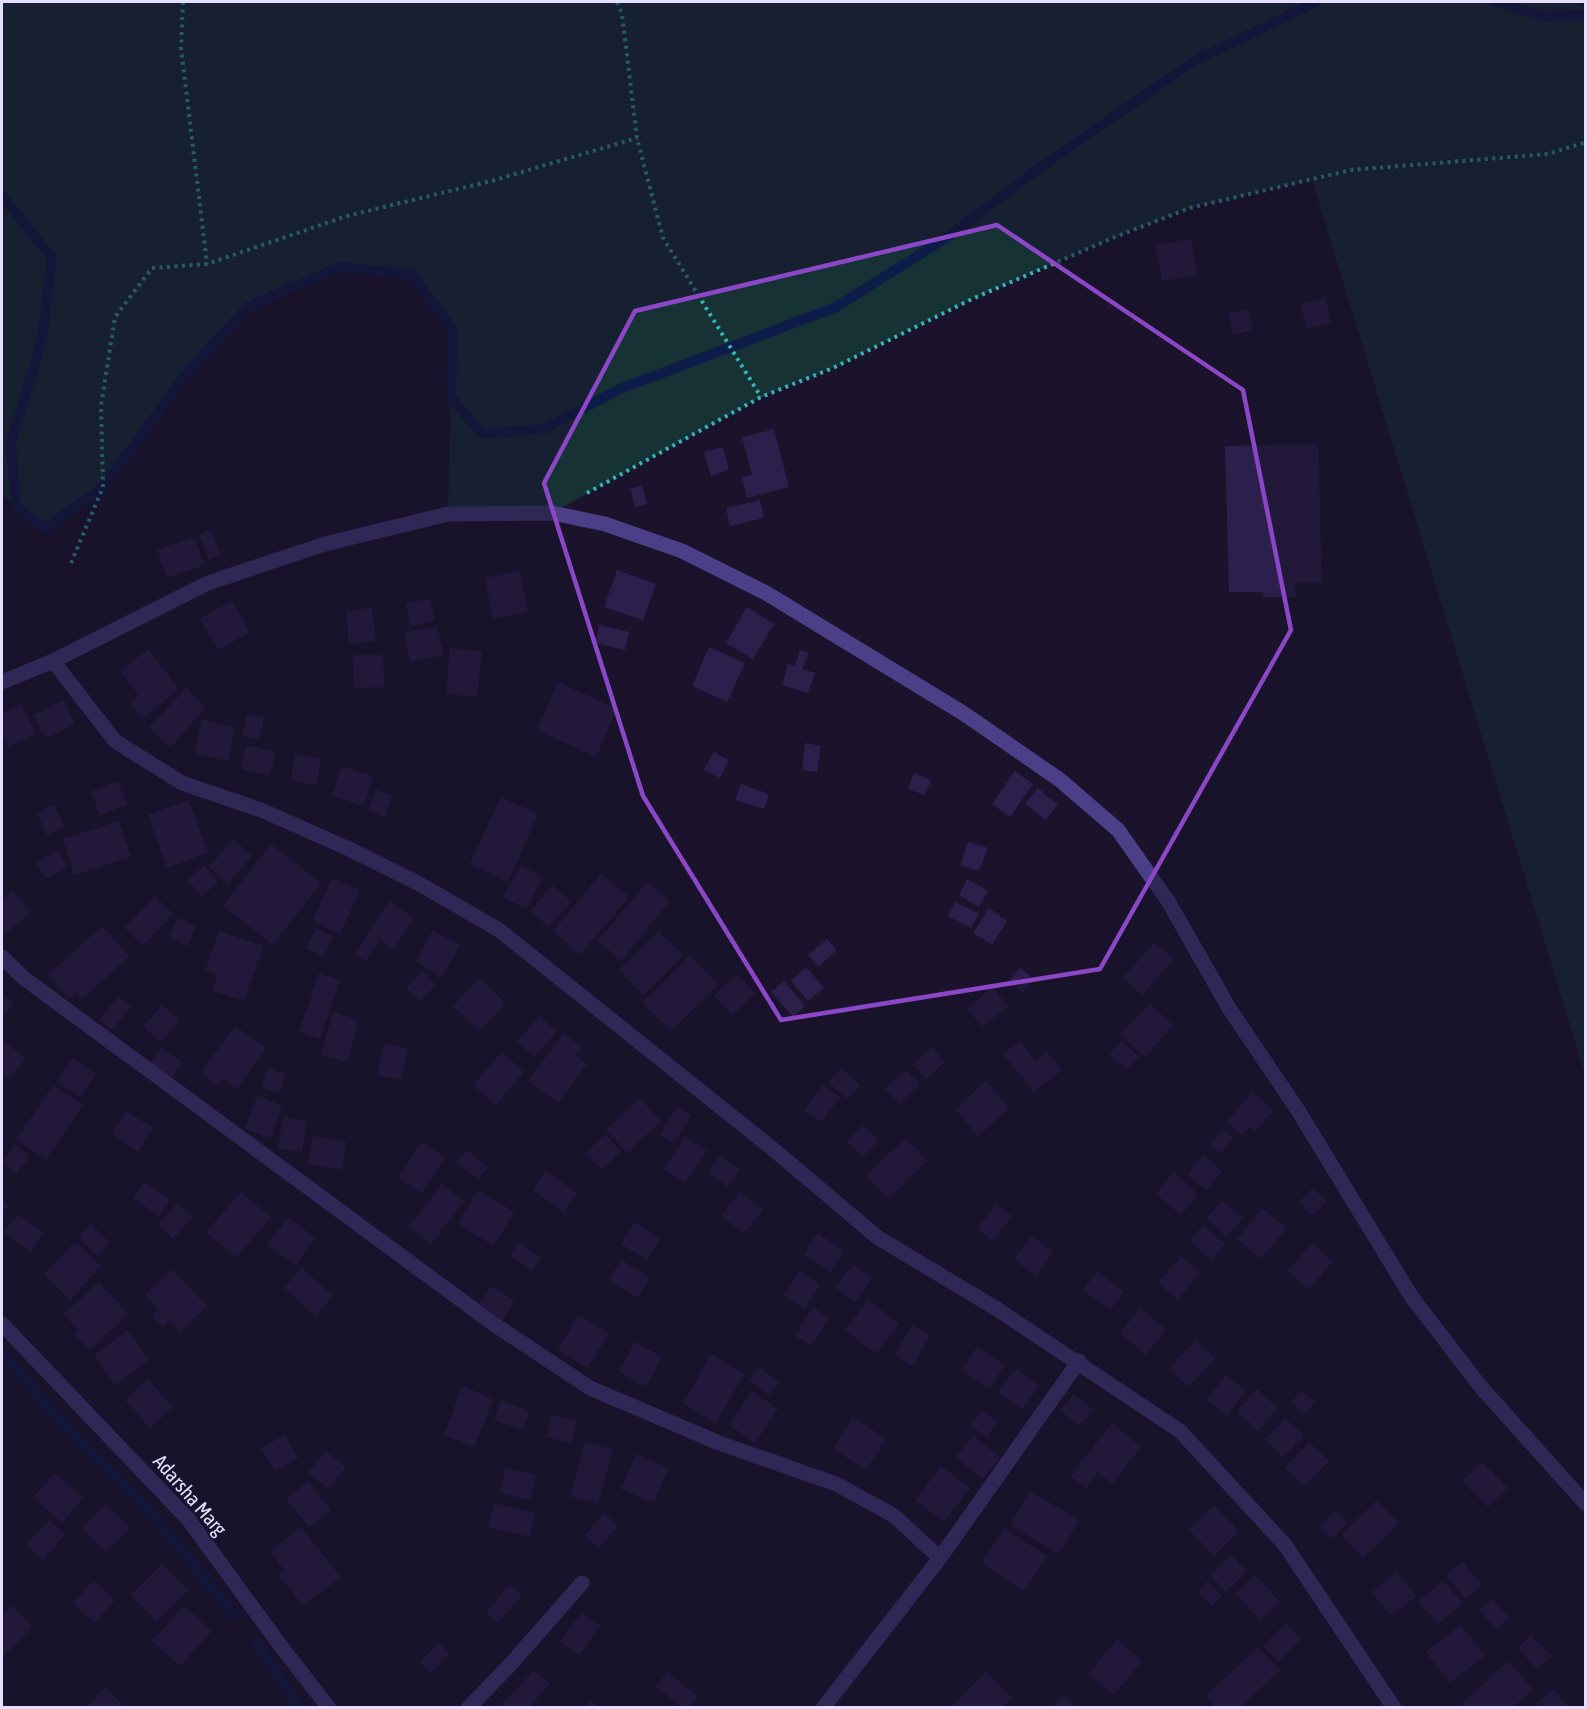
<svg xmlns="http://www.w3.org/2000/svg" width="1587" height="1709" font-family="'Asap Condensed',sans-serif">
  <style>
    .green { fill: #163235 }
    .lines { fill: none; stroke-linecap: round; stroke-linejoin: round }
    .stream { stroke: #0e1c49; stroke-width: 10 }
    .building { fill: #2d1f4b }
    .path { stroke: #36b2b9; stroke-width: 4; stroke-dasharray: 3 4.5; stroke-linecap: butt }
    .minor { stroke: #4b4088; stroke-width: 15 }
    .marked { fill: none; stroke: #8b47c8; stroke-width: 4.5; stroke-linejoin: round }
    .labels { text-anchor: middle; stroke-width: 4.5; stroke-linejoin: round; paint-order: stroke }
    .street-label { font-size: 20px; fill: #e5defe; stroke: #1a132b }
  </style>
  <rect width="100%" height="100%" fill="#1a132b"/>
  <!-- green -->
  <path class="green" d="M 2,2 L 1585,2 L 1585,1074 L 1312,180 L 1189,208 L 1115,237 L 972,299 L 833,368 L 761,397 L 552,513 L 448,514 L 453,329 L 411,274 L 339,267 L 249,306 L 190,369 L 103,487 L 46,528 L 2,495 Z"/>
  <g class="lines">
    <!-- stream -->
    <path class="stream" d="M 1496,2 L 1543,16 L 1586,15
      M 1585,2 L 1586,2
      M 2,196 L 52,258 L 42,340 L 11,442 L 16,507 L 46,528 L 103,487 L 190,369 L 249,306 L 339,267 L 411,274 L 453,329 L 451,397 L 482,434 L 544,429 L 620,389 L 836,307 L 949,236 L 1041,167 L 1194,61 L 1316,2
      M 2,1354 L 83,1445 L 141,1501 L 234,1614
      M 256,1642 L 299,1708"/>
  </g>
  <!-- building -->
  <path class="building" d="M 1191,239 L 1198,275 L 1162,281 L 1155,245 Z
    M 1326,298 L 1331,323 L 1307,329 L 1300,304 Z
    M 1248,309 L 1253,330 L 1233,335 L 1228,314 Z
    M 774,429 L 789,487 L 747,498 L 742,477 L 752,475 L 742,437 Z
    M 1318,444 L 1322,583 L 1295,583 L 1296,597 L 1263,597 L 1263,592 L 1229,592 L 1225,446 Z
    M 723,447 L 729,470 L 711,476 L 704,452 Z
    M 642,485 L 647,504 L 635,507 L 630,489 Z
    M 760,500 L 764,518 L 730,526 L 726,508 Z
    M 211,529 L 221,555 L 209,560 L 199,535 Z
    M 194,537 L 204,565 L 167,578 L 157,550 Z
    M 617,570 L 656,584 L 643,620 L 604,607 Z
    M 520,571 L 528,612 L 493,619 L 485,578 Z
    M 430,599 L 435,621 L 410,626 L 406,603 Z
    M 232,601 L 250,632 L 218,650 L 200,619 Z
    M 747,607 L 774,624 L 753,659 L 726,643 Z
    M 372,608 L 376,641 L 349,644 L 346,611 Z
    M 599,625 L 629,632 L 625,650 L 595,643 Z
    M 437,626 L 444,655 L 410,662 L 404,633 Z
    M 709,647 L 745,663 L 727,702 L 692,686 Z
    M 450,648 L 482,651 L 477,697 L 446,694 Z
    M 148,649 L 179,689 L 142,719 L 129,703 L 139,695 L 120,671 Z
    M 800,650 L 808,653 L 802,669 L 815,673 L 808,693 L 782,685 L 788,664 L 795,666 Z
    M 353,655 L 383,655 L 384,687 L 354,688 Z
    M 558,682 L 617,709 L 596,757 L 537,730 Z
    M 186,688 L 206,707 L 171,747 L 149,728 Z
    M 63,700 L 75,724 L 46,738 L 33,715 Z
    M 21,704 L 36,734 L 8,747 L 2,733 L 2,714 Z
    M 247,714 L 264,718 L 259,740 L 242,736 Z
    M 202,719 L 235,728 L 228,761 L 194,753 Z
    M 805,743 L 821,746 L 817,772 L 802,770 Z
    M 246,745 L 276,752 L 270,776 L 241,769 Z
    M 714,752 L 729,760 L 720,778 L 704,770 Z
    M 295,754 L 321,759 L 317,785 L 291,781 Z
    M 341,766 L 373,776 L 364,806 L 332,796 Z
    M 1015,771 L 1033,784 L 1010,817 L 992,804 Z
    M 914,773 L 931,780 L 925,795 L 908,789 Z
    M 118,781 L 127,805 L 100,815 L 91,792 Z
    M 741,784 L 769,794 L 764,809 L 735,800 Z
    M 1038,788 L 1058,805 L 1045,820 L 1025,803 Z
    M 376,790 L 393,795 L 385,817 L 368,811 Z
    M 501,797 L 538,814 L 508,882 L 470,864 Z
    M 189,800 L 208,853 L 167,868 L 148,815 Z
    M 54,804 L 64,827 L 47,835 L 37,813 Z
    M 119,821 L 131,857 L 74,875 L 63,839 Z
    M 233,839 L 252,856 L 228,884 L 209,867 Z
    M 968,842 L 988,848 L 979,871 L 960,865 Z
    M 271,844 L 321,883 L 273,945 L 223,906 Z
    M 58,850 L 67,867 L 46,879 L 36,862 Z
    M 204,865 L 218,882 L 202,896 L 187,880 Z
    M 521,865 L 543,877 L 526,909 L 503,897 Z
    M 601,874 L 629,897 L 580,955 L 553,931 Z
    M 332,878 L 360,890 L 340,934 L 313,921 Z
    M 967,879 L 988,891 L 979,907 L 959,895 Z
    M 647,882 L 670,901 L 621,961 L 598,941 Z
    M 552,885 L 571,901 L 549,927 L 530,911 Z
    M 13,891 L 31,912 L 2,937 L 2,900 Z
    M 155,896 L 173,914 L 143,946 L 125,928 Z
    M 389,901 L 414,918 L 393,950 L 380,940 L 366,961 L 355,954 Z
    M 955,902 L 979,914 L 971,928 L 948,916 Z
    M 989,908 L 1007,921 L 992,945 L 973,933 Z
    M 178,918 L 196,926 L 188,946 L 169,938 Z
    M 102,926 L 130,956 L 82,999 L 76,992 L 69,999 L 48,975 Z
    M 315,928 L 333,936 L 324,957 L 306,949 Z
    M 433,930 L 460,945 L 442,977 L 416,962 Z
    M 219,931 L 263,946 L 244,1001 L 212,991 L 218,975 L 205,970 Z
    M 659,931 L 683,956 L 643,995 L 619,970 Z
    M 827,939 L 837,950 L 818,967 L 808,955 Z
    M 1154,942 L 1174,959 L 1142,995 L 1123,978 Z
    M 690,955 L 719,984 L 671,1031 L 642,1003 Z
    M 806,967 L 824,988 L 808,1001 L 791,981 Z
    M 1020,968 L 1034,979 L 1023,993 L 1009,982 Z
    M 422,971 L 436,985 L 420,1001 L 406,988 Z
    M 319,973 L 340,980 L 320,1039 L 299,1032 Z
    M 737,975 L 755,994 L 732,1015 L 714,996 Z
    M 479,978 L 506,1003 L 479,1031 L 453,1006 Z
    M 784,981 L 805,1006 L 793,1017 L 771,992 Z
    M 992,987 L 1008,1006 L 983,1027 L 967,1009 Z
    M 2,993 L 13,1004 L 2,1016 Z
    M 118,996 L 131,1006 L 112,1030 L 99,1020 Z
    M 1149,1003 L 1173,1025 L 1145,1057 L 1120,1035 Z
    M 162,1005 L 180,1020 L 161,1042 L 143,1027 Z
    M 333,1012 L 359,1020 L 347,1062 L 321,1055 Z
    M 539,1016 L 557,1031 L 535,1057 L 517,1042 Z
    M 235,1026 L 266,1048 L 237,1089 L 223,1079 L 218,1086 L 201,1073 Z
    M 563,1033 L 582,1047 L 576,1056 L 587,1064 L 559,1103 L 528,1081 Z
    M 2,1039 L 25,1058 L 10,1079 L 2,1073 Z
    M 1020,1041 L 1035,1061 L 1047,1052 L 1062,1070 L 1034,1092 L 1003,1054 Z
    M 1122,1041 L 1139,1057 L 1127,1070 L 1109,1054 Z
    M 384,1043 L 408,1049 L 401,1080 L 377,1075 Z
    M 932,1047 L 945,1062 L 926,1079 L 913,1064 Z
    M 160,1048 L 183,1062 L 172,1078 L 150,1063 Z
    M 502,1052 L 524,1072 L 496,1105 L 473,1085 Z
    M 73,1058 L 96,1074 L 80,1097 L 57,1081 Z
    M 267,1068 L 286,1074 L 280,1093 L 262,1088 Z
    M 841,1068 L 860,1085 L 848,1099 L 828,1082 Z
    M 906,1070 L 920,1084 L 899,1104 L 885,1089 Z
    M 986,1081 L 1010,1108 L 978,1136 L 955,1109 Z
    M 53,1085 L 83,1105 L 46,1160 L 16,1140 Z
    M 823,1085 L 840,1097 L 821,1122 L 804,1110 Z
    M 1252,1092 L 1274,1110 L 1255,1132 L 1249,1127 L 1242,1135 L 1226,1123 Z
    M 257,1096 L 282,1105 L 271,1138 L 245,1129 Z
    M 640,1098 L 661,1121 L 627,1153 L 606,1130 Z
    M 677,1106 L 691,1115 L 674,1143 L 660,1135 Z
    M 126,1111 L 153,1128 L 138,1152 L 112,1134 Z
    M 283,1117 L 307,1121 L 302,1152 L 278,1149 Z
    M 863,1125 L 879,1140 L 863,1157 L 847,1141 Z
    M 1222,1129 L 1233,1138 L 1221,1153 L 1210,1145 Z
    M 605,1134 L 621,1151 L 602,1170 L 586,1153 Z
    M 313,1136 L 346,1142 L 342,1170 L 308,1164 Z
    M 685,1137 L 707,1151 L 685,1183 L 664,1169 Z
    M 906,1138 L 927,1161 L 888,1199 L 866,1175 Z
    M 421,1142 L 445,1157 L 422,1193 L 398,1178 Z
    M 15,1144 L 30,1156 L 16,1174 L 2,1163 Z
    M 467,1150 L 488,1167 L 478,1179 L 457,1163 Z
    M 720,1155 L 740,1170 L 728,1187 L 708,1172 Z
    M 1203,1155 L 1222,1171 L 1206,1190 L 1187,1174 Z
    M 546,1171 L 577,1193 L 564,1212 L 533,1190 Z
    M 1173,1172 L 1198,1194 L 1181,1215 L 1156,1194 Z
    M 144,1182 L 170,1199 L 159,1216 L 133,1198 Z
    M 442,1184 L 464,1201 L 431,1244 L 409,1227 Z
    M 1313,1188 L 1327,1201 L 1312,1216 L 1299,1202 Z
    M 478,1190 L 514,1212 L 494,1246 L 458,1224 Z
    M 241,1192 L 271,1217 L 236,1258 L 206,1232 Z
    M 740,1192 L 763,1210 L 744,1234 L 721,1216 Z
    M 2,1199 L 9,1205 L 2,1214 Z
    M 1222,1201 L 1243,1218 L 1227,1237 L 1206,1219 Z
    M 177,1203 L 193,1217 L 173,1239 L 158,1225 Z
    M 996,1204 L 1012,1216 L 993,1241 L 977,1229 Z
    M 1262,1208 L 1287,1228 L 1261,1259 L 1237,1239 Z
    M 18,1214 L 43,1233 L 30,1252 L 4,1232 Z
    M 288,1217 L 315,1238 L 296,1265 L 267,1245 Z
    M 635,1222 L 660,1239 L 647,1260 L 621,1244 Z
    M 91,1224 L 110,1243 L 97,1256 L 78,1237 Z
    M 1203,1225 L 1225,1244 L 1212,1260 L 1190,1241 Z
    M 818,1233 L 844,1251 L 831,1272 L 804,1254 Z
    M 1032,1236 L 1053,1252 L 1036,1276 L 1014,1259 Z
    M 75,1242 L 101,1266 L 70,1300 L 44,1275 Z
    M 519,1243 L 541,1258 L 532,1271 L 510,1256 Z
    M 1312,1243 L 1333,1261 L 1309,1290 L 1288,1271 Z
    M 1181,1256 L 1200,1272 L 1178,1300 L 1158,1283 Z
    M 621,1260 L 650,1277 L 638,1298 L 609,1280 Z
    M 853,1264 L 872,1278 L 855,1302 L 835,1287 Z
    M 301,1268 L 333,1295 L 316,1316 L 284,1288 Z
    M 171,1269 L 207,1306 L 180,1332 L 169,1320 L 163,1327 L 152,1315 L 158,1309 L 145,1295 Z
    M 799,1271 L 820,1284 L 805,1309 L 784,1296 Z
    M 1097,1271 L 1124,1292 L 1110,1310 L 1083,1290 Z
    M 99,1282 L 128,1314 L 90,1350 L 74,1334 L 78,1330 L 64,1314 Z
    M 491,1286 L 514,1300 L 502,1322 L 478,1308 Z
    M 868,1300 L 899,1324 L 876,1354 L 845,1330 Z
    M 813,1307 L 829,1318 L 812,1346 L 795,1336 Z
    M 1140,1308 L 1166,1329 L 1146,1355 L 1120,1333 Z
    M 578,1315 L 609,1333 L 588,1368 L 558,1350 Z
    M 912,1325 L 930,1335 L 913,1366 L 895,1355 Z
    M 128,1330 L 149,1360 L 115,1385 L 94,1355 Z
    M 1195,1340 L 1215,1358 L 1189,1387 L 1169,1369 Z
    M 635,1342 L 662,1357 L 646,1387 L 619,1372 Z
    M 977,1347 L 1005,1364 L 990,1389 L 961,1371 Z
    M 711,1354 L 744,1374 L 716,1423 L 683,1404 Z
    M 759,1367 L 779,1382 L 769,1395 L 749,1380 Z
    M 1016,1368 L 1039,1386 L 1022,1409 L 998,1392 Z
    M 1226,1375 L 1246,1391 L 1227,1415 L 1207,1400 Z
    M 148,1379 L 173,1407 L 150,1428 L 125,1400 Z
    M 462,1386 L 494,1399 L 474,1447 L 444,1435 Z
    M 1257,1389 L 1278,1408 L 1258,1431 L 1237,1411 Z
    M 1301,1390 L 1315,1402 L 1304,1415 L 1291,1403 Z
    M 752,1391 L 778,1409 L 755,1443 L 729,1425 Z
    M 1074,1394 L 1093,1410 L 1079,1426 L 1060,1410 Z
    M 501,1400 L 529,1411 L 523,1430 L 494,1420 Z
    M 981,1410 L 998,1421 L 987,1437 L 970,1426 Z
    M 551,1415 L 577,1421 L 572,1443 L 546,1437 Z
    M 853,1417 L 886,1439 L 866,1470 L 833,1449 Z
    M 1285,1418 L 1304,1436 L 1283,1457 L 1265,1440 Z
    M 1112,1423 L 1141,1447 L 1112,1484 L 1098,1472 L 1086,1488 L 1070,1476 Z
    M 285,1435 L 298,1458 L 275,1471 L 261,1448 Z
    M 973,1436 L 1000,1457 L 983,1479 L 956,1457 Z
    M 585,1442 L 613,1450 L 598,1504 L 570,1496 Z
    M 1309,1442 L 1329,1461 L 1305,1486 L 1285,1468 Z
    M 325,1451 L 346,1467 L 329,1489 L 308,1473 Z
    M 636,1454 L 668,1468 L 654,1503 L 621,1489 Z
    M 1482,1462 L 1508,1488 L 1488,1507 L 1462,1481 Z
    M 941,1466 L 970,1488 L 944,1522 L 915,1500 Z
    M 506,1468 L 536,1475 L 530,1500 L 500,1493 Z
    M 55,1473 L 83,1498 L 62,1523 L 33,1497 Z
    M 308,1481 L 331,1510 L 309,1527 L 286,1499 Z
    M 1030,1491 L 1079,1520 L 1059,1554 L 1010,1525 Z
    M 1377,1500 L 1399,1523 L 1363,1558 L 1341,1535 Z
    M 494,1503 L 535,1513 L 530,1537 L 488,1527 Z
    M 105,1504 L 130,1527 L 106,1552 L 82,1529 Z
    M 1214,1505 L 1239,1531 L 1214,1556 L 1189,1530 Z
    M 1335,1511 L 1347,1522 L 1333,1539 L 1320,1528 Z
    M 604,1513 L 618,1525 L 599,1548 L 585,1536 Z
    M 49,1520 L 65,1534 L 43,1560 L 26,1545 Z
    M 301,1527 L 341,1577 L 303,1606 L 279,1575 L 284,1570 L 270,1552 Z
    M 1004,1528 L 1047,1556 L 1024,1591 L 982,1563 Z
    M 1231,1555 L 1247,1571 L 1226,1592 L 1210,1575 Z
    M 1463,1562 L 1482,1586 L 1465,1599 L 1446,1575 Z
    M 162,1564 L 188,1590 L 156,1621 L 131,1595 Z
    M 1397,1572 L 1416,1596 L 1391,1616 L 1372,1592 Z
    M 1255,1575 L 1280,1602 L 1260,1620 L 1235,1593 Z
    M 93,1581 L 115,1600 L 95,1623 L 73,1603 Z
    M 1208,1581 L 1222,1596 L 1212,1606 L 1198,1591 Z
    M 1443,1581 L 1463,1603 L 1438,1624 L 1418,1602 Z
    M 509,1585 L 522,1595 L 498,1623 L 486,1612 Z
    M 1492,1599 L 1509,1618 L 1497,1630 L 1479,1610 Z
    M 11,1605 L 32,1627 L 2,1658 L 2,1614 Z
    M 184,1606 L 212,1631 L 180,1666 L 152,1641 Z
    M 581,1613 L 600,1625 L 580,1655 L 560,1642 Z
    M 1286,1623 L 1301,1640 L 1278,1662 L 1263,1646 Z
    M 1461,1625 L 1485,1656 L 1450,1683 L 1426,1652 Z
    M 1531,1635 L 1551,1656 L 1537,1669 L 1518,1648 Z
    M 1117,1639 L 1142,1661 L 1114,1695 L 1088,1674 Z
    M 440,1643 L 450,1654 L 430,1673 L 420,1661 Z
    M 1258,1647 L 1280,1670 L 1240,1708 L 1216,1708 L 1206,1696 Z
    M 1508,1661 L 1533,1689 L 1513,1708 L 1464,1708 L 1461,1705 Z
    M 534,1670 L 550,1684 L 528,1708 L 499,1708 Z
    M 986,1671 L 1012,1698 L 1003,1708 L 951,1708 Z
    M 667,1672 L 698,1696 L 689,1708 L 684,1708 L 656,1687 Z
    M 105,1687 L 126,1708 L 86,1708 Z
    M 1553,1689 L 1569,1708 L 1541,1708 L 1537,1703 Z
    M 1063,1695 L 1077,1708 L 1053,1708 Z
    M 590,1701 L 601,1708 L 586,1708 Z"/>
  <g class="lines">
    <!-- path -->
    <path class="path" d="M 183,2 L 181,48 L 207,264
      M 617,2 L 622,14 L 637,138 L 663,238 L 761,397
      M 587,493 L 761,397 L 833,368 L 972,299 L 1115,237 L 1190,208 L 1351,170 L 1548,154 L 1586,142
      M 71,563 L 103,487 L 101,406 L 115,317 L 152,268 L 207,264 L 347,216 L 495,180 L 637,138"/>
    <!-- minor -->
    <path class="minor" d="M 53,661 L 208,583 L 325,544 L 448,514 L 552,513 L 605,524 L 682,551 L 766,593 L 963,713 L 1060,780 L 1118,830 L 1168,901 L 1229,1008 L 1299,1112 L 1411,1296 L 1480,1386 L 1586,1504
      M 2,682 L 53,661 L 115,741 L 182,783 L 261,810 L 347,848 L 418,883 L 499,930 L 773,1149 L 877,1237 L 997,1309 L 1180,1431 L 1285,1545 L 1394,1708
      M 2,957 L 25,979 L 495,1325 L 590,1388 L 719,1443 L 836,1484 L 893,1515 L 940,1558
      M 2,1324 L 188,1519 L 280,1645 L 329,1708
      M 468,1708 L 509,1666 L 582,1583
      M 823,1708 L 940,1558 L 1079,1361"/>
  </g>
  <!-- marked area -->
  <path d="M0 0H1587V1709H0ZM 997,225 L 1243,390 L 1291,630 L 1100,969 L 781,1020 L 643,796 L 544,483 L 635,311 Z" fill="#1a132b" fill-opacity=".55" fill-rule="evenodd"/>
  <path class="marked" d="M 997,225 L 1243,390 L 1291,630 L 1100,969 L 781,1020 L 643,796 L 544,483 L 635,311 Z"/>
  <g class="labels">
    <!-- street labels -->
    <g class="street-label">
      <text transform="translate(190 1495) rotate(49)" y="7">Adarsha Marg</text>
    </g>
  </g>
  <!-- border -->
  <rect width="1587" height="1709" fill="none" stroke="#e5defe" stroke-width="6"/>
</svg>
